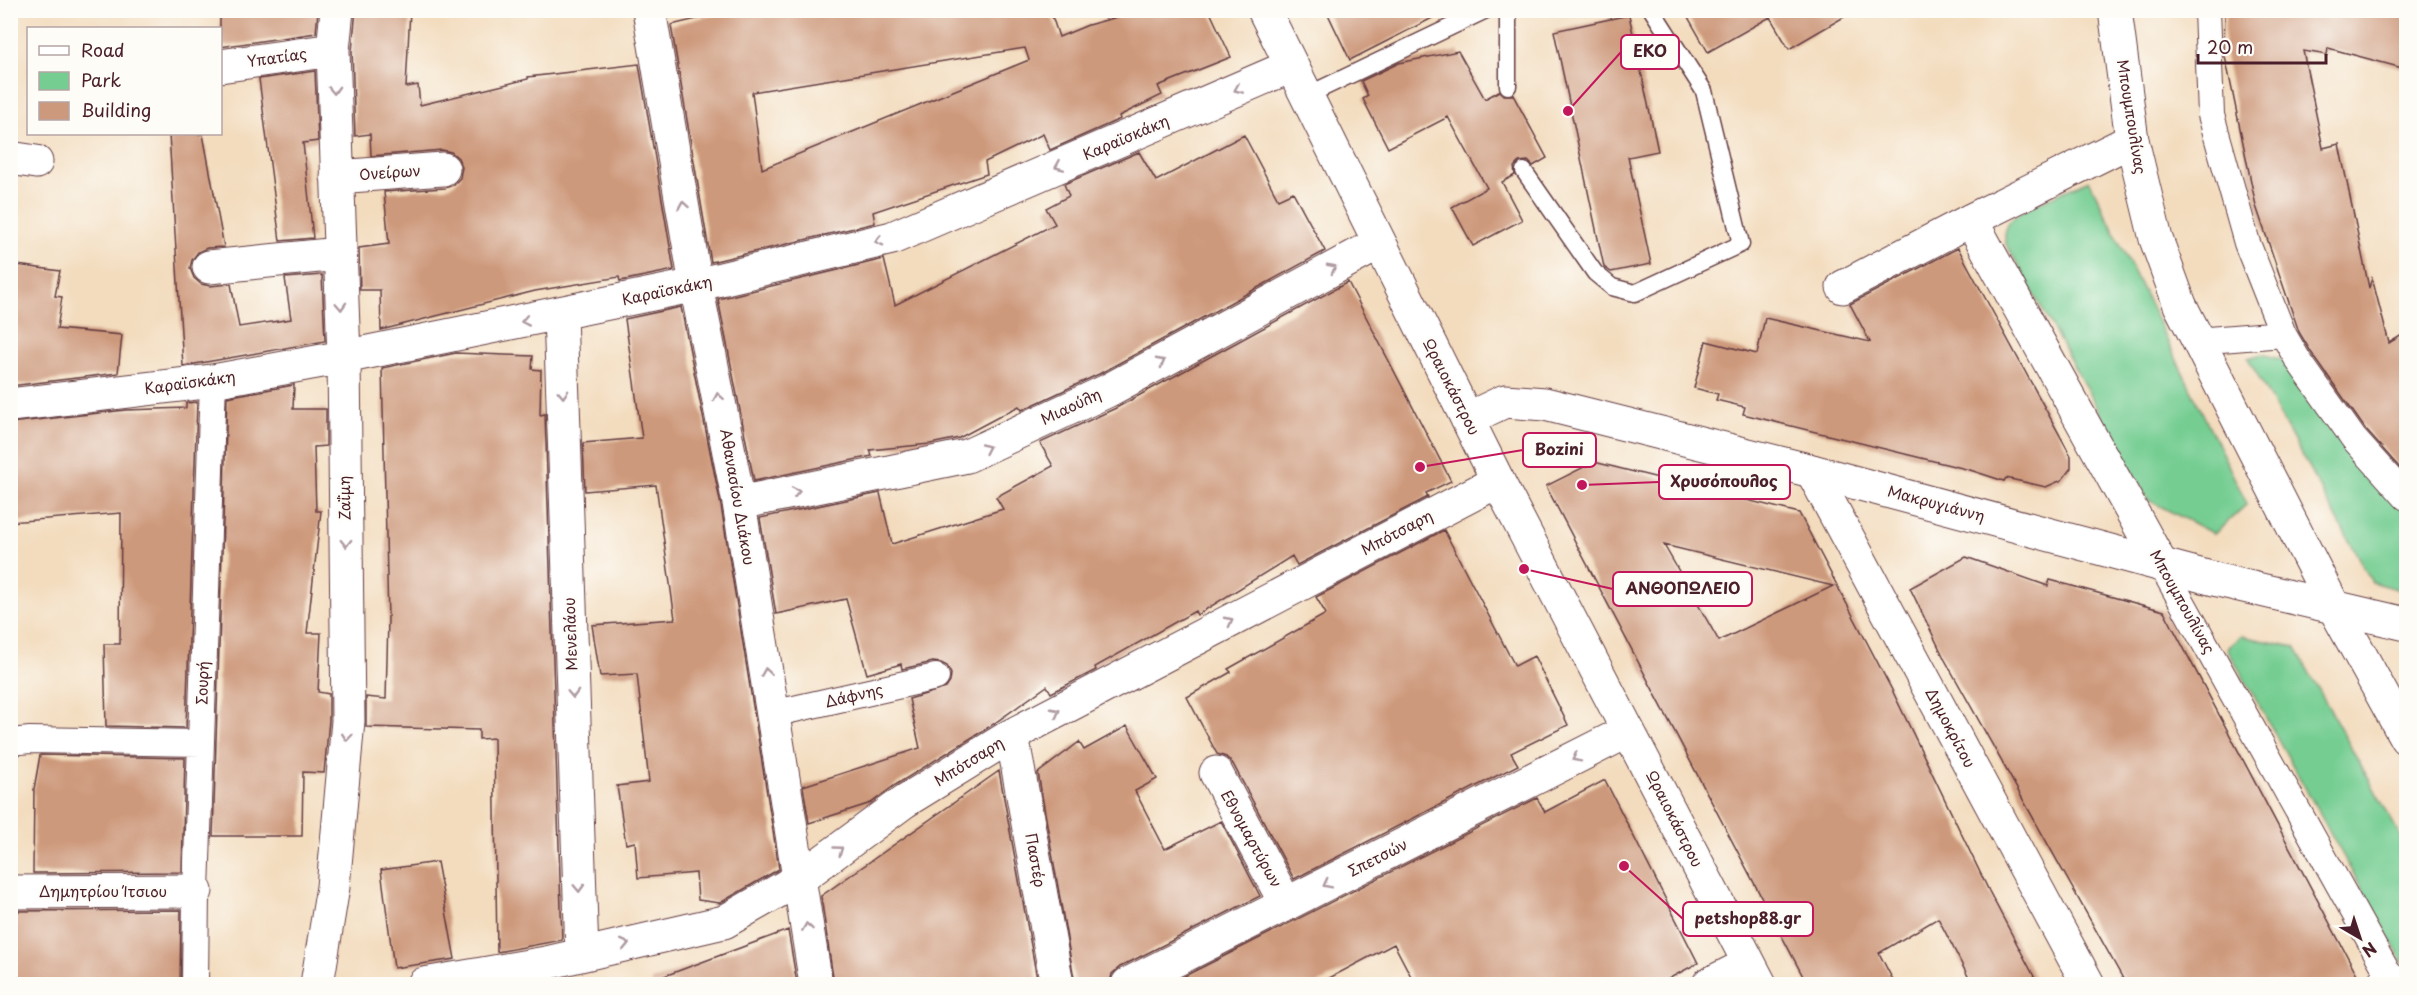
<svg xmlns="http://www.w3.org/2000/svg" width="2417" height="995" font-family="'Playpen Sans',sans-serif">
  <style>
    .green { fill: #75cd92; stroke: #60765e; stroke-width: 1.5 }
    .building { fill: #cd997c; fill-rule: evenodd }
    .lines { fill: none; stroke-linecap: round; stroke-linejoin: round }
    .service-casing { stroke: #633b41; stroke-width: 19 }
    .pedestrian-casing { stroke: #633b41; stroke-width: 28 }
    .minor-casing { stroke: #633b41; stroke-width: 35 }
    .tertiary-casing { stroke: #633b41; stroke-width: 35 }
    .secondary-casing { stroke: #633b41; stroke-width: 35 }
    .service { stroke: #fff; stroke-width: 16 }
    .pedestrian { stroke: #fff; stroke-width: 26 }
    .minor { stroke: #fff; stroke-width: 33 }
    .tertiary { stroke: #fff; stroke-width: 33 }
    .secondary { stroke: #fff; stroke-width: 33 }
    .oneway { stroke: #ae9aa0 }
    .labels { text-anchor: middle; stroke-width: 4.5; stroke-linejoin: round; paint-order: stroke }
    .street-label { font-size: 15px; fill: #4a1f2b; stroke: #fdfcf7 }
    .leader { fill: none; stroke: #c2185b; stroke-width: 2 }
    .callout-dot { fill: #c2185b; stroke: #fdfcf7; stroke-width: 2 }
    .callout { fill: #fdfcf7; stroke: #c2185b; stroke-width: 2 }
    .callout-label { font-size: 16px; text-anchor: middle; font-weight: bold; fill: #4a1f2b }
  </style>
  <rect width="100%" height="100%" fill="#fdfcf7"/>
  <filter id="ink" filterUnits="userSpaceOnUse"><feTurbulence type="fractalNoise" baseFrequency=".0167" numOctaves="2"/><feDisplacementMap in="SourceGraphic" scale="12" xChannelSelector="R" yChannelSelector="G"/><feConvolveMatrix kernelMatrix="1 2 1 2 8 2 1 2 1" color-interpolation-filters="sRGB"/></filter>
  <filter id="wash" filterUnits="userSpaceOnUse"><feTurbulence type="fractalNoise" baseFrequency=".008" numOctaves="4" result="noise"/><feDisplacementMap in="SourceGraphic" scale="24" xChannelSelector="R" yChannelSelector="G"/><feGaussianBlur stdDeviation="1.35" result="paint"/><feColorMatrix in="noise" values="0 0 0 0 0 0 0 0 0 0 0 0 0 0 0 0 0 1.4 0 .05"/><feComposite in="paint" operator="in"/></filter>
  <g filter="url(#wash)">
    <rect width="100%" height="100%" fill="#f3dcbe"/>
    <!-- green -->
    <path class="green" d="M 2089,180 L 2247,504 L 2214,534 L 2148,500 L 2006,244 C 2003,232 2007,222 2017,215 C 2034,203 2069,190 2089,180 Z
      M 2262,354 L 2289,362 L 2406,510 L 2406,592 L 2372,582 L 2248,358 Z
      M 2241,636 L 2295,647 L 2406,846 L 2406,968 L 2227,648 Z"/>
    <g id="blocks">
      <!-- building -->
      <path class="building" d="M 220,10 L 318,10 L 316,33 L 220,47 Z
        M 356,10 L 410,10 L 406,87 L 418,85 L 420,105 L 528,79 L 528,77 L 639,64 L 674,270 L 620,281 L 619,277 L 535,291 L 381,330 L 380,290 L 360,290 L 359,248 L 389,244 L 384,192 L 445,188 L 453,185 L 460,178 L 462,167 L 458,158 L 451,152 L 442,150 L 371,156 L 370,134 L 355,136 L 352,51 Z
        M 735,10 L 1050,10 L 1059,37 L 1088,25 L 1143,10 L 1209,10 L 1231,57 L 1158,86 L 1162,95 L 1119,116 L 1120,119 L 1050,150 L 1043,134 L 985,162 L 987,174 L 873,212 L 875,223 L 711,262 L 671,25 ZM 1025,48 L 1029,60 L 762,169 L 752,92 Z
        M 1326,10 L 1448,10 L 1350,60 Z
        M 1684,10 L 1856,10 L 1789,49 L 1770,17 L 1708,52 Z
        M 2225,10 L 2406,10 L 2406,69 L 2328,48 L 2327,55 L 2303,51 L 2323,148 L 2339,144 L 2369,288 L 2372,278 L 2389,343 L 2402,335 L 2406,375 L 2406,475 L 2366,430 L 2311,352 L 2299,332 L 2256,206 L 2224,51 Z
        M 1629,15 L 1658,151 L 1628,157 L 1651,264 L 1611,272 L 1604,267 L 1554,31 Z
        M 1458,51 L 1485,99 L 1499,91 L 1503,95 L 1513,95 L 1547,158 L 1533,166 L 1528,161 L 1519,162 L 1514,167 L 1515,175 L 1502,182 L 1522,220 L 1473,246 L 1452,207 L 1487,188 L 1448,117 L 1388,148 L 1363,99 L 1368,96 L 1361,81 L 1399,63 Z
        M 315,71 L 318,141 L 303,143 L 313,238 L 280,241 L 259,79 Z
        M 169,134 L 203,134 L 224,247 L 207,248 L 198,252 L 192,260 L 190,268 L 194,278 L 201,284 L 210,286 L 231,284 L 239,327 L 291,319 L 285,278 L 322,275 L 325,341 L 183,366 Z
        M 1244,135 L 1278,199 L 1293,192 L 1325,251 L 1099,374 L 1022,410 L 1019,406 L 959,438 L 930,444 L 870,450 L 872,456 L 754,481 L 718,299 L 884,259 L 895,305 L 1055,224 L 1046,208 L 1069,196 L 1064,184 L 1139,152 L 1156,181 Z
        M 1958,248 L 2071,456 L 2071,468 L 2062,480 L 2046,487 L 2006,478 L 2004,481 L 1970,470 L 1743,414 L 1745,407 L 1716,400 L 1718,394 L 1694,388 L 1706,341 L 1757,354 L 1765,318 L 1870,342 L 1850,304 Z
        M 10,264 L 60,271 L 55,296 L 62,297 L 57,329 L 122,335 L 118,373 L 10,386 Z
        M 1348,282 L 1451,481 L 1426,493 L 1428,497 L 1297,565 L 1292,556 L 1197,615 L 1195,611 L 1095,667 L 1096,670 L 1051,693 L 1047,686 L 989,727 L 895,785 L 871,803 L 809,823 L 803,786 L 920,748 L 909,699 L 946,688 L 950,682 L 951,674 L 947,666 L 941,663 L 933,662 L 902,669 L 901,664 L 867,674 L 846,599 L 776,614 L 760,518 L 880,493 L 892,544 L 1003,509 L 996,497 L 1053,466 L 1040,443 L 1116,408 Z
        M 681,307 L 721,506 L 779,869 L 720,903 L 698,900 L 696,873 L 638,878 L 635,842 L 626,844 L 617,786 L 649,782 L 637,674 L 600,676 L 592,625 L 675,619 L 656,485 L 585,491 L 583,443 L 642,438 L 625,319 Z
        M 456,353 L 533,356 L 532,369 L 541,370 L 540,415 L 545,414 L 562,940 L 497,952 L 494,738 L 479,739 L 479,730 L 366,727 L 366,697 L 386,699 L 388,619 L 382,368 Z
        M 294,385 L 293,409 L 326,409 L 326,446 L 314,447 L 316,511 L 321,511 L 307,633 L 321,633 L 318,692 L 329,694 L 329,720 L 324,773 L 303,772 L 302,836 L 213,836 L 227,397 Z
        M 197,402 L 186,728 L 106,726 L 104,644 L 120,644 L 121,513 L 10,522 L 10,423 L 126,410 L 186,408 L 186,403 Z
        M 1594,462 L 1799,513 L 1892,690 L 1989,891 L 2038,984 L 1972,984 L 1938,918 L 1879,953 L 1895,984 L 1807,984 L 1546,486 ZM 1664,545 L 1833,586 L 1719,641 Z
        M 1444,530 L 1515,666 L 1534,656 L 1568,725 L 1511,753 L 1518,765 L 1294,879 L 1233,764 L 1226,757 L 1217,754 L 1187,697 L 1231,672 L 1228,669 L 1326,614 L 1316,597 Z
        M 1966,557 L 2048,586 L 2050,580 L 2164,611 L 2362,984 L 2126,984 L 1945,660 L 1910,588 Z
        M 1127,726 L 1157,779 L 1135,791 L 1165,849 L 1221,821 L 1260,896 L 1120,967 L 1112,974 L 1110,984 L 1075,984 L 1038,773 L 1079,742 L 1084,750 Z
        M 40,755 L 185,758 L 182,872 L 33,873 L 34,789 Z
        M 999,771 L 1038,984 L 834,984 L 821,896 Z
        M 1605,780 L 1698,963 L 1659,984 L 1415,984 L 1394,944 L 1318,984 L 1169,984 L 1537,798 L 1545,812 Z
        M 437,862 L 455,959 L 394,968 L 381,870 Z
        M 181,910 L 180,984 L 10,984 L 10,911 Z
        M 788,930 L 797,984 L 652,984 L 651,981 Z"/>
    </g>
  </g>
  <g filter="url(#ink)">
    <use href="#blocks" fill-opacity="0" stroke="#633b41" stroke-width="1.5"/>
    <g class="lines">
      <!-- service casing -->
      <g class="service-casing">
        <path id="service" d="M 1508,86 L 1508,10
          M 1306,96 L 1486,10
          M 1524,171 L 1595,273 L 1612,287 L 1635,293 L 1741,244 L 1704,91 L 1652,10"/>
      </g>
      <!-- pedestrian casing -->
      <g class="pedestrian-casing">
        <path id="pedestrian" d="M 2207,10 L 2211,115 L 2247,243 L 2283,334 L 2298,360 L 2354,439 L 2406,497
          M 2196,341 L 2283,334
          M 2162,566 L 2394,984
          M 772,714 L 936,677
          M 10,742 L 30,740 L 201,743
          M 195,984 L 196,891 L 213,381"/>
      </g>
      <!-- minor casing -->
      <g class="minor-casing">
        <path id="minor" d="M 649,10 L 696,285 L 739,503 L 816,984
          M 220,66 L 333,50
          M 10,158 L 36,162
          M 337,177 L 443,169
          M 1971,220 L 2162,566
          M 209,267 L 339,254
          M 1843,287 L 1971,220 L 2132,140
          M 560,314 L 582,954
          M 10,405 L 213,381 L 344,357 L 696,285 L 892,238 L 1291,66
          M 1812,471 L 2088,984
          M 739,503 L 967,456 L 1107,391 L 1378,244
          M 1012,735 L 1057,984
          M 1216,773 L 1286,904
          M 10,892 L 196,891
          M 317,984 L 333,887 L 348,721 L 344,357 L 333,50 L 337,10
          M 424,984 L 546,963 L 724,922 L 799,879 L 905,801 L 1012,735 L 1498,481
          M 1709,984 L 1749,964
          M 2383,984 L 2391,980"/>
      </g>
      <!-- tertiary casing -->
      <g class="tertiary-casing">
        <path id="tertiary" d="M 2115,10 L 2132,140 L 2156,239 L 2180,305 L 2334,607 L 2406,738
          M 1128,984 L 1628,731"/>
      </g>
      <!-- secondary casing -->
      <g class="secondary-casing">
        <path id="secondary" d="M 1264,10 L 1498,481 L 1760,984
          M 1467,419 L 1505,401 L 1545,404 L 1812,471 L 2218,580 L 2406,624"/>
      </g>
      <!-- service -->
      <use href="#service" class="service"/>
      <!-- pedestrian -->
      <use href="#pedestrian" class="pedestrian"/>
      <!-- minor -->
      <use href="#minor" class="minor"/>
      <!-- tertiary -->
      <use href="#tertiary" class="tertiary"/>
      <!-- secondary -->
      <use href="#secondary" class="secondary"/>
    </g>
    <!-- one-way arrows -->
    <defs><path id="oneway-chevron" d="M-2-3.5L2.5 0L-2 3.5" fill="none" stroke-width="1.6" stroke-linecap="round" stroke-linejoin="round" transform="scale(1.5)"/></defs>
    <g class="oneway">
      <use href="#oneway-chevron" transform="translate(1238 89) rotate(157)"/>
      <use href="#oneway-chevron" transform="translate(334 90) rotate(88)"/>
      <use href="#oneway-chevron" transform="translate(1059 166) rotate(157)"/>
      <use href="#oneway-chevron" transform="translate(683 205) rotate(-100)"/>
      <use href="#oneway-chevron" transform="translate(879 241) rotate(166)"/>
      <use href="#oneway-chevron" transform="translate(1332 268) rotate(-28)"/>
      <use href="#oneway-chevron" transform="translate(341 306) rotate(87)"/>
      <use href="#oneway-chevron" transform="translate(525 321) rotate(169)"/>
      <use href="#oneway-chevron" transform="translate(1161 362) rotate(-28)"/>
      <use href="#oneway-chevron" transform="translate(563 394) rotate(88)"/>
      <use href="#oneway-chevron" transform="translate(718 397) rotate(-101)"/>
      <use href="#oneway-chevron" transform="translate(986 448) rotate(-25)"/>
      <use href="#oneway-chevron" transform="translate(796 492) rotate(-12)"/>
      <use href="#oneway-chevron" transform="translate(346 543) rotate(89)"/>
      <use href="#oneway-chevron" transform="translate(1229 621) rotate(-28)"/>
      <use href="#oneway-chevron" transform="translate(766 672) rotate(-99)"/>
      <use href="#oneway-chevron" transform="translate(573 694) rotate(88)"/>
      <use href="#oneway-chevron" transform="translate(1056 712) rotate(-28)"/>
      <use href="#oneway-chevron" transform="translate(347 737) rotate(95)"/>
      <use href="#oneway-chevron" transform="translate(1576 758) rotate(153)"/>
      <use href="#oneway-chevron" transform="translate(839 850) rotate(-36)"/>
      <use href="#oneway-chevron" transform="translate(1327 884) rotate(153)"/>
      <use href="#oneway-chevron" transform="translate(579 888) rotate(88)"/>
      <use href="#oneway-chevron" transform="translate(807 927) rotate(-99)"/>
      <use href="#oneway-chevron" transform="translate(625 944) rotate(-13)"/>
    </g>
  </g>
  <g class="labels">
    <!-- street labels -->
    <g class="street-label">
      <text transform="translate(277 58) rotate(-8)" y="5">Υπατίας</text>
      <text transform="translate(2131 117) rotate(81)" y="5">Μπουμπουλίνας</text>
      <text transform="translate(1126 138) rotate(-23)" y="5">Καραϊσκάκη</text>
      <text transform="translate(390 173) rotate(-4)" y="5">Ονείρων</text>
      <text transform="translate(667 291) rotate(-12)" y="5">Καραϊσκάκη</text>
      <text transform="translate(190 383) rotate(-8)" y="5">Καραϊσκάκη</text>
      <text transform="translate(1451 387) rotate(63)" y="5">Ωραιοκάστρου</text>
      <text transform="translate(1071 407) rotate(-25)" y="5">Μιαούλη</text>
      <text transform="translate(737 497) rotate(80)" y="5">Αθανασίου Διάκου</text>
      <text transform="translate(345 498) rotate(-91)" y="5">Ζαΐμη</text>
      <text transform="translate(1936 504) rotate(15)" y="5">Μακρυγιάννη</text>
      <text transform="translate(1397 533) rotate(-28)" y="5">Μπότσαρη</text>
      <text transform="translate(2182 602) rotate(61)" y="5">Μπουμπουλίνας</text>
      <text transform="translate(571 634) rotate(-92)" y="5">Μενελάου</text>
      <text transform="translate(203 683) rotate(-88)" y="5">Σουρή</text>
      <text transform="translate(854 696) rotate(-13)" y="5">Δάφνης</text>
      <text transform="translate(1950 728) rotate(62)" y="5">Δημοκρίτου</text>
      <text transform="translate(969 762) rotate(-32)" y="5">Μπότσαρη</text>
      <text transform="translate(1674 819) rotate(63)" y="5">Ωραιοκάστρου</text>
      <text transform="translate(1251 839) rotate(61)" y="5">Εθνομαρτύρων</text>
      <text transform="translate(1378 858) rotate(-27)" y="5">Σπετσών</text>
      <text transform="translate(1035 860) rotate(80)" y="5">Παστέρ</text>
      <text x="103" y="897">Δημητρίου Ίτσιου</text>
    </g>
  </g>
  <!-- callouts -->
  <path class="leader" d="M1568 111L1621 52M1420 467L1523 450M1582 485L1659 482M1524 569L1613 589M1624 866L1683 919"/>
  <g class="callout-dot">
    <circle cx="1568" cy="111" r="6"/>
    <circle cx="1420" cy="467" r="6"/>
    <circle cx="1582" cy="485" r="6"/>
    <circle cx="1524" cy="569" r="6"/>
    <circle cx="1624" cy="866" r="6"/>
  </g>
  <g class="callout">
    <rect x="1621" y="35" width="58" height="34" rx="6"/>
    <rect x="1523" y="433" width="73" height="34" rx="6"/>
    <rect x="1659" y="465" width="131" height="34" rx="6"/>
    <rect x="1613" y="572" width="139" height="34" rx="6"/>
    <rect x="1683" y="902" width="130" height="34" rx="6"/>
  </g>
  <g class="callout-label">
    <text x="1650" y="57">EKO</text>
    <text x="1559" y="455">Bozini</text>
    <text x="1724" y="487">Χρυσόπουλος</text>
    <text x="1683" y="594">ΑΝΘΟΠΩΛΕΙΟ</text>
    <text x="1748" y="924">petshop88.gr</text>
  </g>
  <!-- margin -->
  <rect width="2417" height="995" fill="none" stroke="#fdfcf7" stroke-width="36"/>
  <!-- legend -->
  <rect x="27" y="27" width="195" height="108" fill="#fdfcf7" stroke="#b5a4a5" stroke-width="1.5"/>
  <rect x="39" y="46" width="30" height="9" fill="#ffffff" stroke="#b5a4a5" stroke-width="1.5"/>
  <text x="81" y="57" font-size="18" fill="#4a1f2b">Road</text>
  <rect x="39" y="72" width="30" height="18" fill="#75cd92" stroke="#b5a4a5" stroke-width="1.5"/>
  <text x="81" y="87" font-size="18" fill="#4a1f2b">Park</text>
  <rect x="39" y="102" width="30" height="18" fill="#cd997c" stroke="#b5a4a5" stroke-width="1.5"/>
  <text x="81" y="117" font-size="18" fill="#4a1f2b">Building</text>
  <!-- north arrow -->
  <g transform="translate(2360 938) rotate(141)" stroke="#fdfcf7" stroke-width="4.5" paint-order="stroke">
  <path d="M0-4.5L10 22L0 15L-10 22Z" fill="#4a1f2b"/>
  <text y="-9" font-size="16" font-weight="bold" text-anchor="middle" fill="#4a1f2b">N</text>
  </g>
  <!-- scale -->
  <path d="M2198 54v9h128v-9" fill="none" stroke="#4a1f2b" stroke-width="3"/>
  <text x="2207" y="54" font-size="18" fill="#4a1f2b" stroke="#fdfcf7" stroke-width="4.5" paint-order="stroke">20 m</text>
</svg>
